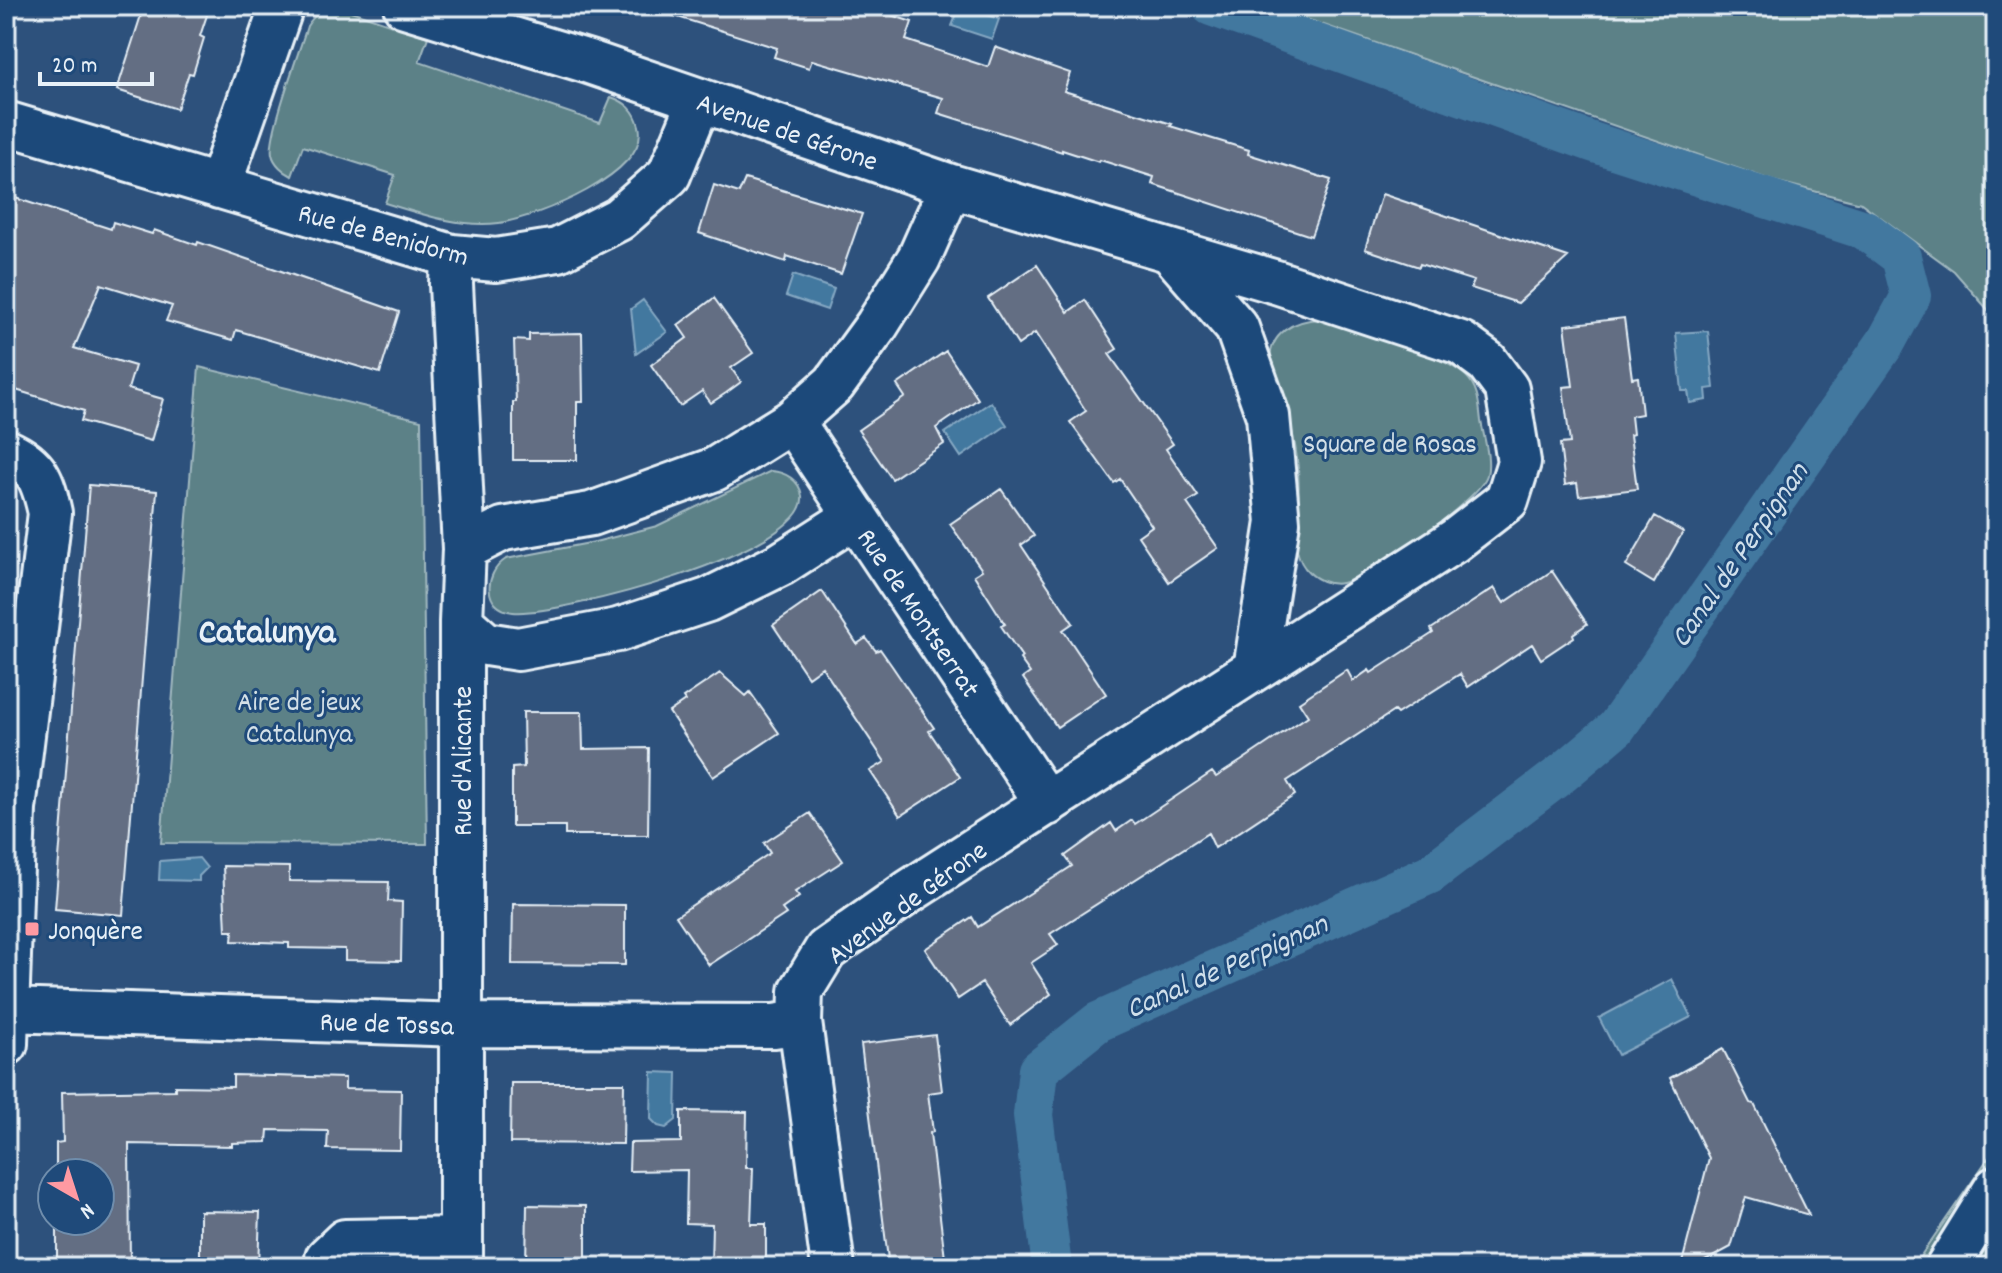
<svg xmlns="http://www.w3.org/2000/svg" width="2002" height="1273" font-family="Dekko,sans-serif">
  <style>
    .green { fill: #5b8187; stroke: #a2b9c0; stroke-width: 2 }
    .water { fill: #43789f; stroke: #85a8c3; stroke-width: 2 }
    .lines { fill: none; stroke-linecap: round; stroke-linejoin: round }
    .canal { stroke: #43789f; stroke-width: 40 }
    .building { fill: #646e83; stroke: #e8f1f8; stroke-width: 2 }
    .minor-casing { stroke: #e8f1f8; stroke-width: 48 }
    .minor { stroke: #1f4a7a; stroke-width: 42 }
    .poi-dot { fill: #ff9aa2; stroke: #1f4a7a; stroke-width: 3 }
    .labels { text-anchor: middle; stroke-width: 6; stroke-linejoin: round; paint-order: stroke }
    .street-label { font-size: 28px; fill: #e8f1f8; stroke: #1f4a7a }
    .park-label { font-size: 28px; fill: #d3e0e7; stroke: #1f4a7a }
    .poi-label { font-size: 28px; fill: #e8f1f8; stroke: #1f4a7a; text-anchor: start }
    .water-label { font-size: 30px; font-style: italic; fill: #cfdfeb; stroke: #1f4a7a }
    .district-label { font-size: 36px; font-weight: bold; fill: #e8f1f8; stroke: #1f4a7a }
  </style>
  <rect width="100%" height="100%" fill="#2d517c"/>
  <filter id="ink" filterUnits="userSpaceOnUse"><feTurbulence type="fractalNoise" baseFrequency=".0125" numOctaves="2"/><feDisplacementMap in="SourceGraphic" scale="16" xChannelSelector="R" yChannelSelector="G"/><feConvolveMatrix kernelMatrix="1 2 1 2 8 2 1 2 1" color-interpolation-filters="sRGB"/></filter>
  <g filter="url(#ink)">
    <!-- green -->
    <path class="green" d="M 1269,6 L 1996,6 L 1996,319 L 1954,271 L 1861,203 L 1774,181 Z
      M 339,7 L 428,37 L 419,62 L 600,123 L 611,97 C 626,102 635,110 639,126 C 651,173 535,218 499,223 C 461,228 421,214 385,203 L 395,175 L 303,146 L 292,176 C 284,172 274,164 272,154 C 268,134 300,50 307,26 C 316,12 323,9 339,7 Z
      M 1320,319 C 1357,332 1440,352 1466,376 C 1479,388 1479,406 1481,421 C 1484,438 1491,459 1487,475 C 1480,500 1369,577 1342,583 C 1329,586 1314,579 1305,568 C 1291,550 1297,526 1298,504 C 1302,453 1288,409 1270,363 C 1269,333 1294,320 1320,319 Z
      M 199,367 L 421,420 L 427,844 L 161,843 Z
      M 771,471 C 785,472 800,480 802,496 C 809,551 560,616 513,612 C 483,609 483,574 506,559 L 595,542 L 657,526 Z
      M 1996,1147 L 1996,1267 L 1913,1267 Z"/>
    <!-- water -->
    <path class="water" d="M 960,6 L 999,19 L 992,39 L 952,26 Z
      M 793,275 L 834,289 L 827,310 L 786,296 Z
      M 643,300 L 667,332 L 636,354 L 631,309 Z
      M 1708,331 L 1714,388 L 1706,389 L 1707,400 L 1690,403 L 1688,391 L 1682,391 L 1676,333 Z
      M 991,402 L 1007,425 L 961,457 L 945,433 Z
      M 199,858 L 207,868 L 199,876 L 199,881 L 159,880 L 160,861 Z
      M 1672,979 L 1691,1017 L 1618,1055 L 1599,1018 Z
      M 652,1072 L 677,1073 L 676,1120 L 666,1128 L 658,1126 L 651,1119 Z"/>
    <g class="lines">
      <!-- canal -->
      <path class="canal" d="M 1052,1267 L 1033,1115 L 1038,1070 L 1098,1022 L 1430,874 L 1564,772 L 1616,728 L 1886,342 L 1911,296 L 1901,257 L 1865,230 L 1592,142 L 1211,6"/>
    </g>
    <!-- building -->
    <path class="building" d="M 144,6 L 210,6 L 200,36 L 204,38 L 193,74 L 189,73 L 177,109 L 117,90 Z
      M 666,6 L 864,6 L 912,22 L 906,40 L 988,67 L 995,47 L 1070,73 L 1064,91 L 1172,124 L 1170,126 L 1249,150 L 1248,154 L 1331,180 L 1311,236 L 1152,184 L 1154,177 L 1100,160 L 1099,162 L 1062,150 L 1062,152 L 938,113 L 943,98 L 812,60 L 809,68 L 774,57 L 777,48 L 665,13 Z
      M 745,179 L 862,214 L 841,274 L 787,256 L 786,262 L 699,233 L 714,185 L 739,193 Z
      M 1382,194 L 1500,234 L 1568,257 L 1518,303 L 1471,288 L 1474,281 L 1420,264 L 1419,267 L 1365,249 Z
      M 12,197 L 111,229 L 113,222 L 152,234 L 154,230 L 197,245 L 198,242 L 399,312 L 380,373 L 236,330 L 233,340 L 166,321 L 172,306 L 101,284 L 74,348 L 135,366 L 128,389 L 163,399 L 151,441 L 81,421 L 84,411 L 6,387 L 6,202 L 11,204 Z
      M 1037,265 L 1068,312 L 1085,300 L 1117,349 L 1109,354 L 1173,444 L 1166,449 L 1198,496 L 1187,503 L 1218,548 L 1169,582 L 1138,536 L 1152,526 L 1120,479 L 1114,483 L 1070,422 L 1086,411 L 1035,333 L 1018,345 L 988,298 Z
      M 714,298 L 753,353 L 731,368 L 741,382 L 726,393 L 711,403 L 702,391 L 680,406 L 651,365 L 687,338 L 678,325 Z
      M 1624,318 L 1632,378 L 1638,377 L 1642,414 L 1631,416 L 1633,434 L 1630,435 L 1637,489 L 1579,496 L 1577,483 L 1565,485 L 1560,444 L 1570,443 L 1563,387 L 1573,386 L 1565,325 Z
      M 582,333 L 583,402 L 577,402 L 577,460 L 513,460 L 513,402 L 516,402 L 514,340 L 529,341 L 529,334 Z
      M 946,351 L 978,399 L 936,428 L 944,444 L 892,479 L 858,430 L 905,397 L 897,385 Z
      M 89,485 L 157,491 L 123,915 L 55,909 Z
      M 1001,489 L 1034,536 L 1021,545 L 1073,623 L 1063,630 L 1106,694 L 1057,727 L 1023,678 L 1030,673 L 1020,659 L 1022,657 L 1001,626 L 1005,624 L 974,575 L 982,570 L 950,524 Z
      M 1655,516 L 1683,532 L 1654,583 L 1626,566 Z
      M 1552,571 L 1587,624 L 1573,634 L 1574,637 L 1541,659 L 1532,644 L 1468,687 L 1460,674 L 1397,714 L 1394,711 L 1287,781 L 1295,795 L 1215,848 L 1208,833 L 1050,934 L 1058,945 L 1031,963 L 1051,994 L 1010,1025 L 982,983 L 958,999 L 925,949 L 972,917 L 978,927 L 1072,866 L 1065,856 L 1111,823 L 1116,831 L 1132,820 L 1135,824 L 1212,772 L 1216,777 L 1241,761 L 1308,716 L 1299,702 L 1347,670 L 1353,681 L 1369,670 L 1371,673 L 1433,633 L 1431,629 L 1494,588 L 1504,603 Z
      M 822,591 L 857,644 L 866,638 L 876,651 L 880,649 L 892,666 L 934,728 L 929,731 L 960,777 L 900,816 L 870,771 L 885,762 L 822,667 L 808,677 L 773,625 Z
      M 720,673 L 746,696 L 750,692 L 779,733 L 713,777 L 669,712 L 685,701 L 683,698 Z
      M 523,712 L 582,712 L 583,749 L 649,748 L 648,835 L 565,835 L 565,826 L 512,826 L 512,768 L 524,767 Z
      M 810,813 L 843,861 L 795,892 L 799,897 L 782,909 L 786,914 L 709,965 L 676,916 L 770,853 L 764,843 Z
      M 223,866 L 289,867 L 289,881 L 389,882 L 388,901 L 402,902 L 401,961 L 345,960 L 345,949 L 289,948 L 289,943 L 232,941 L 233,931 L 226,931 Z
      M 513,904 L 625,905 L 625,965 L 512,964 Z
      M 935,1035 L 942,1091 L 928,1093 L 933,1132 L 930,1133 L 946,1267 L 889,1267 L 861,1044 Z
      M 1723,1049 L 1750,1103 L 1754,1104 L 1809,1215 L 1746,1197 L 1731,1247 L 1694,1267 L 1681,1267 L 1709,1158 L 1670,1078 Z
      M 233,1075 L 345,1078 L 345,1089 L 401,1090 L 400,1150 L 327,1149 L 328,1131 L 268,1130 L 267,1142 L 232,1143 L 232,1146 L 129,1144 L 130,1267 L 57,1267 L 57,1221 L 100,1221 L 100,1173 L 56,1173 L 56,1143 L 63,1142 L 62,1092 L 175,1090 L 175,1086 L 233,1087 Z
      M 511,1083 L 624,1083 L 623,1144 L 510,1143 Z
      M 681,1111 L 747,1112 L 746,1168 L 753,1168 L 751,1224 L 766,1224 L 766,1266 L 711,1267 L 712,1224 L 686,1223 L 687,1170 L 629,1171 L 630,1143 L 681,1142 Z
      M 527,1205 L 586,1206 L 586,1263 L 556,1263 L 556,1267 L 526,1267 Z
      M 200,1211 L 260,1212 L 258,1267 L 200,1267 Z"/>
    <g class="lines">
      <!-- minor casing -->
      <g class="minor-casing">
        <path id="minor" d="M 405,6 L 589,62 L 951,186 L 1276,282 L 1461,343 L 1487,362 L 1507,389 L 1519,462 L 1507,500 L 1454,541 L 910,891 L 826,950 L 801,991 L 800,1022 L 833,1267
          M 6,123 L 452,256 L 496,260 L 558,250 L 619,219 L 669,175 L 700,100
          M 219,187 L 282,6
          M 1171,252 L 1237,328 L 1268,416 L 1278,522 L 1255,669
          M 452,256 L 451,284 L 464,549 L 461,622 L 461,1267
          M 792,421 L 1047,804
          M 6,451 C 38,465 43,481 50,513 L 14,809 L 6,1044
          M 464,549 L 503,529 L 591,514 L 715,469 L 792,421 L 834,384 L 877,325 L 919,258 L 951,186
          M 461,622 L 486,644 L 518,649 L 618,630 L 708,600 L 781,564 L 856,516
          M 8,1010 L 461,1025 L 774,1026 L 800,1022
          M 327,1267 L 327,1258 L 345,1241 L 461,1239
          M 1947,1267 L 1996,1188"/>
      </g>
      <!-- minor -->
      <use href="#minor" class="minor"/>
    </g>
  </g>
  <!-- markers -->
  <rect class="poi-dot" x="24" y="921" width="16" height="16" rx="4"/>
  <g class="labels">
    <!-- street labels -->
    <g class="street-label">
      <text transform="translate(788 130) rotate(19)" y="10">Avenue de Gérone</text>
      <text transform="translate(384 233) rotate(15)" y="10">Rue de Benidorm</text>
      <text transform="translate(920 612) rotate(56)" y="10">Rue de Montserrat</text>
      <text transform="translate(461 761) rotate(-90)" y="10">Rue d'Alicante</text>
      <text transform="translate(906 901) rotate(-36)" y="10">Avenue de Gérone</text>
      <text transform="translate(387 1022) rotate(2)" y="10">Rue de Tossa</text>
    </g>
    <!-- park labels -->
    <g class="park-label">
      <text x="1390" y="452">Square de Rosas</text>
      <text x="299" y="710">Aire de jeux<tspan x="299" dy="32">Catalunya</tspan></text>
    </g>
    <!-- poi labels -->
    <g class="poi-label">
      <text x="48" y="939">Jonquère</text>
    </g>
    <!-- water labels -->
    <g class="water-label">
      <text transform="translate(1738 554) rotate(-55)" y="10">Canal de Perpignan</text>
      <text transform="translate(1226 965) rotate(-24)" y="10">Canal de Perpignan</text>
    </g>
    <!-- district labels -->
    <g class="district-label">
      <text x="267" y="642">Catalunya</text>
    </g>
  </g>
  <!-- margin -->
  <rect width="2002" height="1273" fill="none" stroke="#1f4a7a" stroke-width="32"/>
  <rect x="16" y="16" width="1970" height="1241" fill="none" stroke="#e8f1f8" stroke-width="3" filter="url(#ink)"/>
  <!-- north arrow -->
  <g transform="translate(76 1197) rotate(141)"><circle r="38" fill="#1f4a7a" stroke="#6f8dac" stroke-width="2"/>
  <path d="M0-6L14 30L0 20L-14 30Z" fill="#ff9aa2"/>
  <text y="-12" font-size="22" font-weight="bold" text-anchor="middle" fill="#e8f1f8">N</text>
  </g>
  <!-- scale -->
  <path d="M40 72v12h112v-12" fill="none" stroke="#e8f1f8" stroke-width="4"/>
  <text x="52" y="72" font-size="24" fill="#e8f1f8" stroke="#1f4a7a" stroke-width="6" paint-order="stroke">20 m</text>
</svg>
